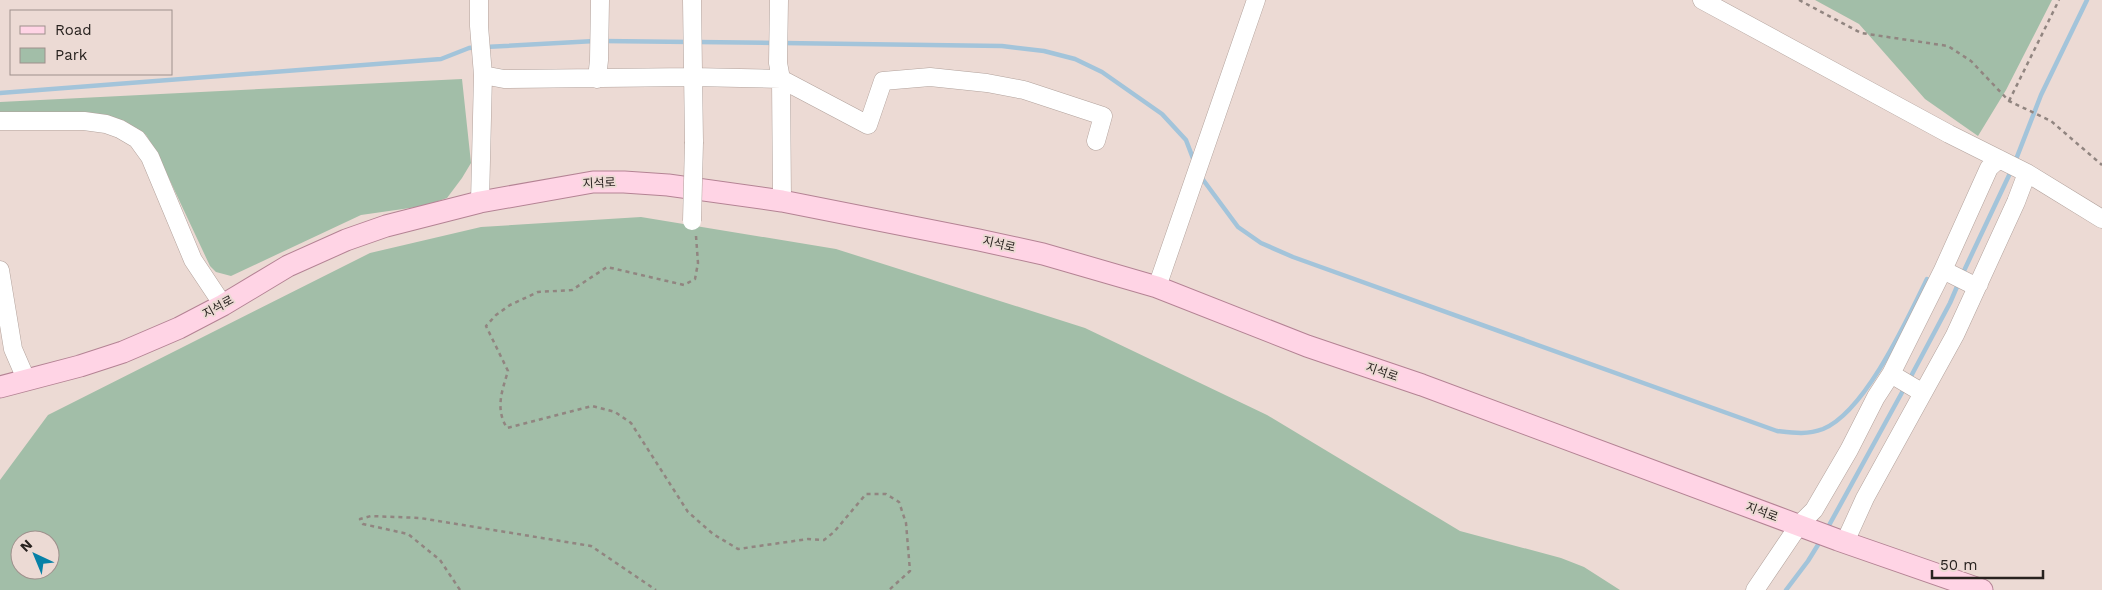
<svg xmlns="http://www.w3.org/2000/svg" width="2102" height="590" font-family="'Work Sans','Noto Sans KR',sans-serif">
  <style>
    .green { fill: #a2bea8; fill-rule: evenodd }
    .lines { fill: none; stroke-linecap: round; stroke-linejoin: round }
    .stream { stroke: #a3c4da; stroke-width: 4.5 }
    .minor-casing { stroke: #b2a29c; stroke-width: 19 }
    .major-casing { stroke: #b48394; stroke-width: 23 }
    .path { stroke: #918580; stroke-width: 2.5; stroke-dasharray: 4 4; stroke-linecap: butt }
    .minor { stroke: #fff; stroke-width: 18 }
    .major { stroke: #ffd4e5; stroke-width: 21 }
    .minor-bridge-casing { stroke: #b2a29c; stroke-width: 19; stroke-linecap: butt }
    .minor-bridge { stroke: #fff; stroke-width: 18 }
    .labels { text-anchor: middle; stroke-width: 4; stroke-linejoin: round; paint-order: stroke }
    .street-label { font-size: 12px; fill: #28221f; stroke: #ecdad4 }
  </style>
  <rect width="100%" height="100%" fill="#ecdad4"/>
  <!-- green -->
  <path class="green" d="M 1815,0 L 2052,0 L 2006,90 L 1978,136 L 1925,99 L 1859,24 Z
    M 462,79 L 471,163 L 462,178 L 447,198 L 424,206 L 361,215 L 231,276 L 216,272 L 210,266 L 157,153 L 146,135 L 125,123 L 0,120 L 0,102 Z
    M 641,217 L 836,249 L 1085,328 L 1267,415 L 1460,531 L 1561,558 L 1584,567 L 1620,590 L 0,590 L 0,480 L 48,415 L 370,253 L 481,227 ZM 20,540 L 50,540 L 50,570 L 20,570 Z"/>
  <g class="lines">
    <!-- stream -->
    <path class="stream" d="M 603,41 L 690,42
      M 698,42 L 775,43
      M 783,43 L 1002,46 L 1044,51 L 1075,59 L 1102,72 L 1162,114 L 1186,140 L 1194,161
      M 485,47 L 595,41
      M 0,93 L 441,59 L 469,48 L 478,47
      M 2015,162 L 2041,95 L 2087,0
      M 1201,177 L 1238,227 L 1261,243 L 1293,257 L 1777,431 C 1794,433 1807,435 1823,429 C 1865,412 1907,320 1927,279
      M 1962,275 L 2012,169
      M 1909,380 L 1950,303 L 1959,282
      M 1827,529 L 1905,387
      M 1786,590 L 1808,561 L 1821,540"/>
    <!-- minor casing -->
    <g class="minor-casing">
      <path id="minor" d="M 479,0 L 479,26 L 483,75 L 480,202
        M 692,0 L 694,142
        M 779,0 L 778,63 L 781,79 L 782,201
        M 1702,0 L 1949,134 L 2027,173 L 2102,219
        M 483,75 L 504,79 L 693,77 L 781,79 L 868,125 L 883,81 L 930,77 L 987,83 L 1024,90 L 1103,116 L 1096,141
        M 597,79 L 599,60 L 600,0
        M 0,121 L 84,121 L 106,124 L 120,129 L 137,139 L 150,157 L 193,260 L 223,305
        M 0,270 L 13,349 L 26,379
        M 1943,270 L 1973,285 L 1979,284
        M 1157,287 L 1256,0
        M 1891,374 L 1923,393
        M 1845,542 L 1865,498 L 1955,335 L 2016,202 L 2027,173
        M 1755,590 L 1799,525 L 1814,510 L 1849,450 L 1876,397 L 1891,374 L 1943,270 L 1989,168 L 1999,159"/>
    </g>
    <!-- major casing -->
    <g class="major-casing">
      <path id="major" d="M 0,387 L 80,366 L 123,352 L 179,328 L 223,305 L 288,266 L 346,240 L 386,226 L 480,202 L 593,182 L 624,182 L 668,185 L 782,201 L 979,240 L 1043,254 L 1157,287 L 1307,346 L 1422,385 L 1838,540 L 1982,590"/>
    </g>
    <!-- path -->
    <path class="path" d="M 1799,0 L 1861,33 L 1948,46 L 1971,61 L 2009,101 L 2051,121 L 2102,165
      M 2009,101 L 2059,0
      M 696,236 L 698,263 L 695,279 L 684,285 L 607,267 L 572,290 L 538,292 L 510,305 L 496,315 L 486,326 L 508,371 C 502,391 495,409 507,428 L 592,406 L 615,412 L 631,423 L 688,512 L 713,534 L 738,549 L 808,539 L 824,540 L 834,532 L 866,494 L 886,494 L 899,502 L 906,523 L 910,571 L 889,590
      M 460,590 L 440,560 L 408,534 L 363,524 L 360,519 L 371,516 L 420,518 L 591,546 L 656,590"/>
    <!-- minor -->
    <use href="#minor" class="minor"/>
    <!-- major -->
    <use href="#major" class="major"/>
    <!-- minor-bridge casing -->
    <g class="minor-bridge-casing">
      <path id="minor-bridge" d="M 692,221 L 694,142"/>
    </g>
    <!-- minor-bridge -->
    <use href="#minor-bridge" class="minor-bridge"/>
  </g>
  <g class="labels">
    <!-- street labels -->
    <g class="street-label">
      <text transform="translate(599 183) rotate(-3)" y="4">지석로</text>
      <text transform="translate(999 244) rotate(13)" y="4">지석로</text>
      <text transform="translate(218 307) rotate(-29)" y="4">지석로</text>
      <text transform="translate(1382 372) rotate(19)" y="4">지석로</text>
      <text transform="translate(1762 512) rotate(20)" y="4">지석로</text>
    </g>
  </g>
  <!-- legend -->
  <rect x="10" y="10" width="162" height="65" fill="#ecdad4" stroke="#9e908c"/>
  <rect x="20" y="26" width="25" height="8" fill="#ffd4e5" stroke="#9e908c"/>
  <text x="55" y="35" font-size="15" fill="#28221f">Road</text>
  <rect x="20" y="48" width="25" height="15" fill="#a2bea8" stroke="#9e908c"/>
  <text x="55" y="60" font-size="15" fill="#28221f">Park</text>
  <!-- north arrow -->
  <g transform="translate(35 555) rotate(316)"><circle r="24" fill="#ecdad4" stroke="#9e908c"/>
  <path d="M0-4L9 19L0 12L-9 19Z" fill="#0781a7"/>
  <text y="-8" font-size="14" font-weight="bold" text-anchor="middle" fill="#28221f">N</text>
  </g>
  <!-- scale -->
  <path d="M1932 570v8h111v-8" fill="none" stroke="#28221f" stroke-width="2.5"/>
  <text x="1940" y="570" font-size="15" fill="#28221f" stroke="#ecdad4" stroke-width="4" paint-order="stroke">50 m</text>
</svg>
